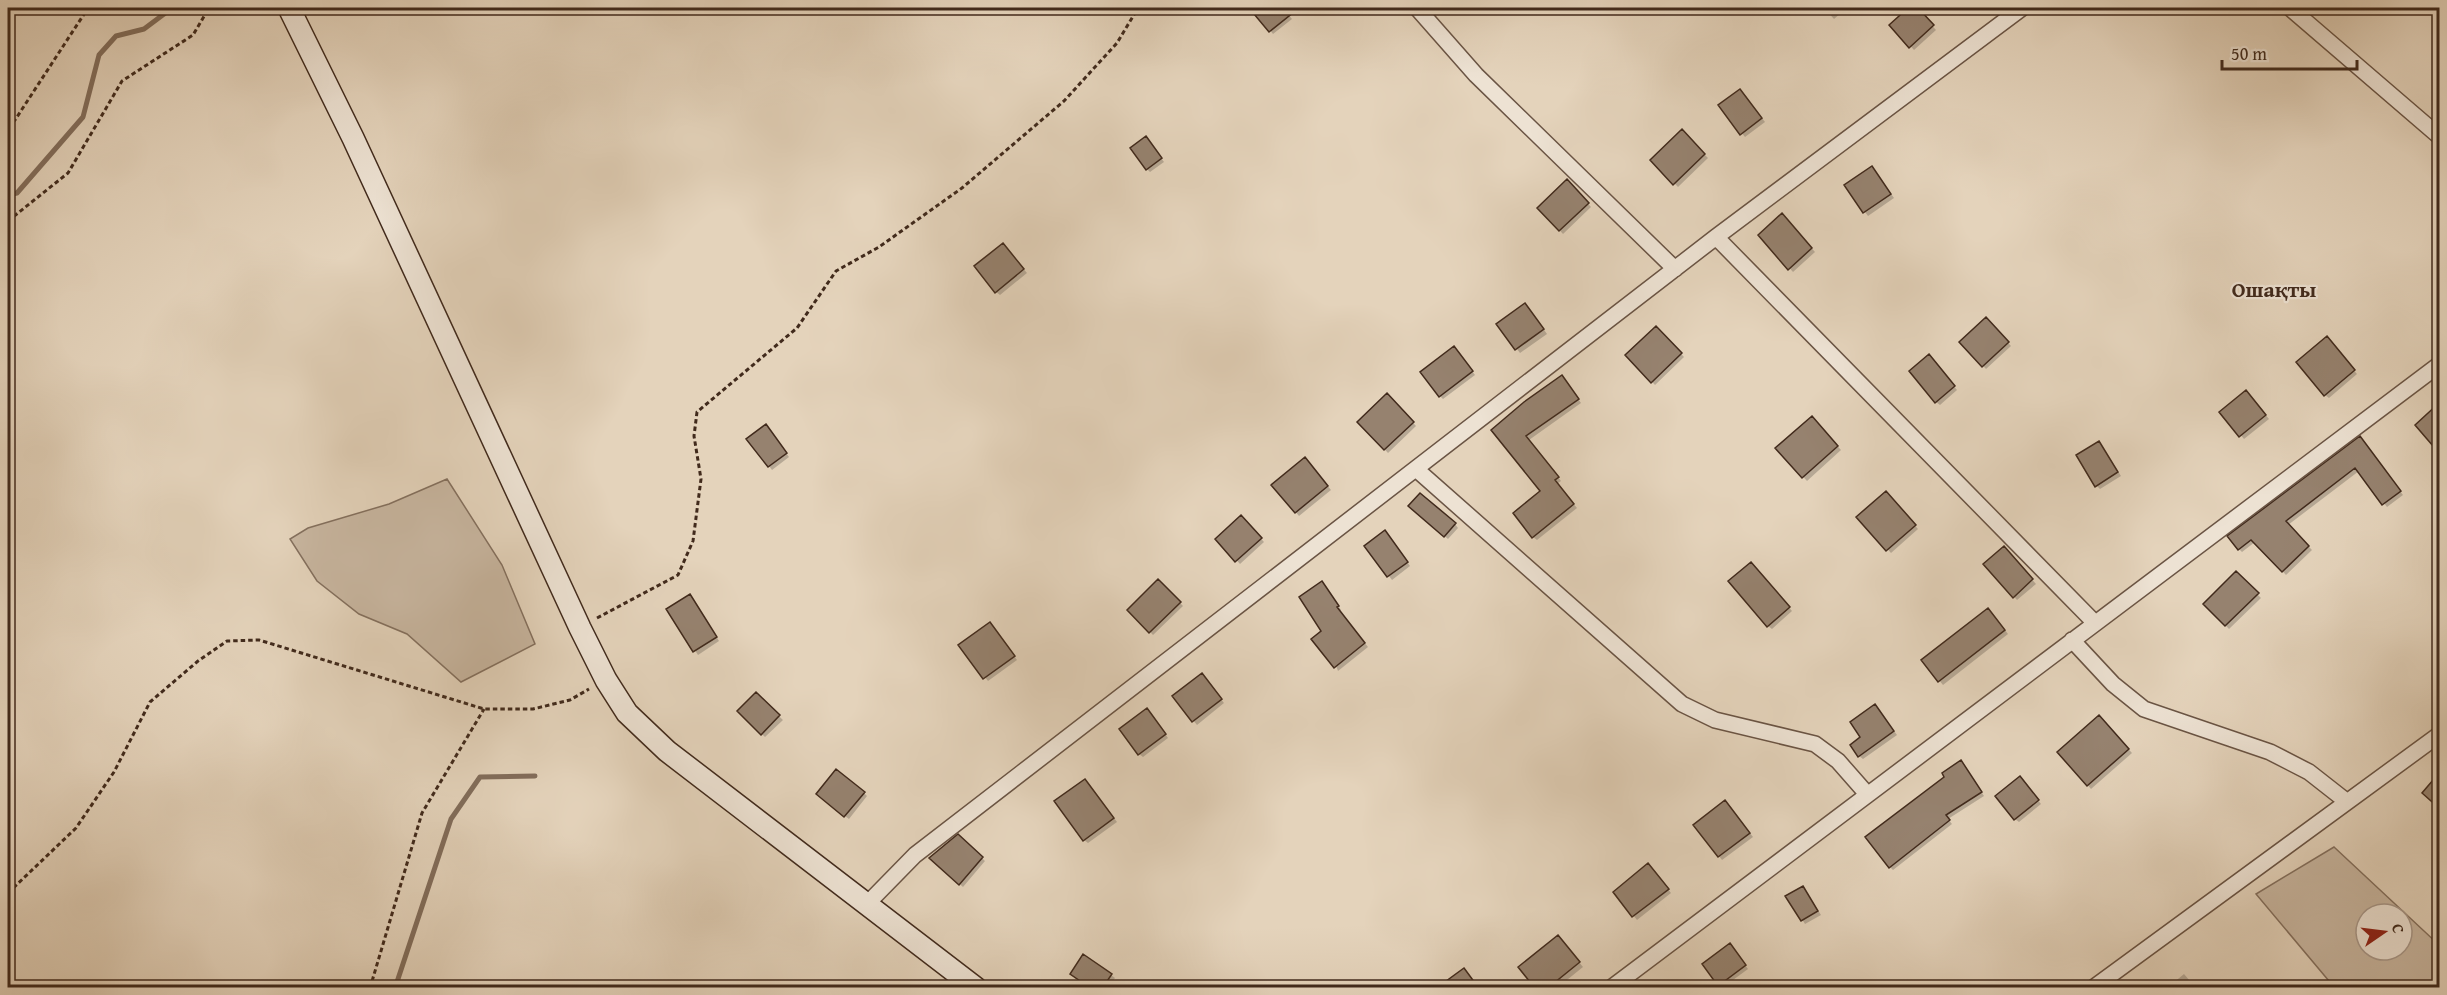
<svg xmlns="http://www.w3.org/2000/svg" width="2447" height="995" font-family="'Gentium Book Plus',serif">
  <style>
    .green { fill: #c8b6a0; stroke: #84705e; stroke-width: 1.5; fill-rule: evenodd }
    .shadow { fill: #0003 }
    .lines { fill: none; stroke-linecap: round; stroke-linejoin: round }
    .stream { stroke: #826d5b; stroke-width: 5 }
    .building { fill: #96826f; stroke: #412a1c; stroke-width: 1.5 }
    .minor-casing { stroke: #6a5444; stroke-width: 18 }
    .secondary-casing { stroke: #412a1c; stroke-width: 24 }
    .path { stroke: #412a1c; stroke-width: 3; stroke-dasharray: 4.5 3; stroke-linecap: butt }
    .minor { stroke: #ede2d3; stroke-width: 15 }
    .secondary { stroke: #ede2d3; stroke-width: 21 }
    .labels { text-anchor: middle; stroke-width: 4.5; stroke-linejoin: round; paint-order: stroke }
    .quarter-label { font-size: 22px; font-weight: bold; fill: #412a1c; stroke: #ede2d3 }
  </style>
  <rect width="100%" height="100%" fill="#e4d3bb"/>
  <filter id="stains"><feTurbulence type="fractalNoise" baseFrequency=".00333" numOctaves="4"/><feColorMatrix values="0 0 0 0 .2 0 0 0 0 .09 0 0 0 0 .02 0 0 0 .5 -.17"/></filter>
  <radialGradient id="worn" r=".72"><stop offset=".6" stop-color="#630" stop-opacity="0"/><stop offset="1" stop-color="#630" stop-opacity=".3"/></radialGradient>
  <!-- green -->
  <path class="green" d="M 447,479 L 502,565 L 535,644 L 461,682 L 407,634 L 359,614 L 317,581 L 290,539 L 308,528 L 389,504 Z
    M 2334,847 L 2439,945 L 2439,987 L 2334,987 L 2256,894 ZM 2366,914 L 2402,914 L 2402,950 L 2366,950 Z"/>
  <!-- shadow -->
  <path class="shadow" d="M 1261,8 L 1283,8 L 1292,19 L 1273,34 L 1255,12 Z
    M 1824,8 L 1847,8 L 1834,19 Z
    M 1910,8 L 1916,8 L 1936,30 L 1914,50 L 1891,25 Z
    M 2206,8 L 2216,8 L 2211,12 Z
    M 1744,94 L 1765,122 L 1745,137 L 1720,106 Z
    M 1682,132 L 1708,158 L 1678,187 L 1652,160 Z
    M 1149,142 L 1164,162 L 1150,172 L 1147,169 Z
    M 1875,171 L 1894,198 L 1868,216 L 1846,186 Z
    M 1567,181 L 1591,207 L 1563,234 L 1539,208 Z
    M 1782,215 L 1815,252 L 1793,272 L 1760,235 Z
    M 1006,248 L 1027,273 L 1000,295 L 996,292 Z
    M 1529,308 L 1547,334 L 1520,353 L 1498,324 Z
    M 1986,319 L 2011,346 L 1986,369 L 1961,342 Z
    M 1656,328 L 1684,357 L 1655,385 L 1627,355 Z
    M 2330,342 L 2357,374 L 2329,398 L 2325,395 Z
    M 1457,351 L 1475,375 L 1443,399 L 1440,396 Z
    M 1932,360 L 1957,390 L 1940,405 L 1936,402 Z
    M 1565,380 L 1581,403 L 1529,440 L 1561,481 L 1557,484 L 1577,508 L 1537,540 L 1533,537 L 1542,491 L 1493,430 Z
    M 1387,395 L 1416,426 L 1388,453 L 1359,422 Z
    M 2250,396 L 2269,419 L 2244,439 L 2222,412 Z
    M 2440,405 L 2440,451 L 2417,425 Z
    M 1812,418 L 1841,450 L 1807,481 L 1777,448 Z
    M 769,430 L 789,457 L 772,470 L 769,466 Z
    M 2363,442 L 2403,495 L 2387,507 L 2359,471 L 2288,525 L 2312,550 L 2286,575 L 2255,542 L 2242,552 L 2239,549 Z
    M 2102,446 L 2121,476 L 2100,489 L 2097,486 Z
    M 1309,463 L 1331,490 L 1299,516 L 1273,485 Z
    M 1886,493 L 1918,529 L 1891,553 L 1858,517 Z
    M 1414,510 L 1455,524 L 1458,528 L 1448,539 Z
    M 1241,517 L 1264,542 L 1240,564 L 1217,539 Z
    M 1388,536 L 1410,566 L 1392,580 L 1366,546 Z
    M 2004,548 L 2036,584 L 2017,600 L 1985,564 Z
    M 1754,567 L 1792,611 L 1772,629 L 1768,626 Z
    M 2236,573 L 2261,598 L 2229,629 L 2205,604 Z
    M 1158,581 L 1183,606 L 1153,635 L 1129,610 Z
    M 1325,586 L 1341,610 L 1339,611 L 1368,647 L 1338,671 L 1323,631 Z
    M 693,599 L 719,641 L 698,655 L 668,609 Z
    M 1992,613 L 2008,634 L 1943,685 L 1923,661 Z
    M 993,627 L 1017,660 L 988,681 L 960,646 Z
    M 1205,679 L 1224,703 L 1197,725 L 1174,697 Z
    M 756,694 L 783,720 L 765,737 L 739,711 Z
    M 1878,709 L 1897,735 L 1863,759 L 1859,756 Z
    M 1151,713 L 1168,738 L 1143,757 L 1139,754 Z
    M 2099,717 L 2132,753 L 2091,789 L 2059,752 Z
    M 1964,766 L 1984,796 L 1948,819 L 1952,824 L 1893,870 L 1890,867 Z
    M 2023,781 L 2041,804 L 2019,822 L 2015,819 Z
    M 1089,784 L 1117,822 L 1088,843 L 1084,840 Z
    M 864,793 L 867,796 L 849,819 L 821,798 Z
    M 1729,805 L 1753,837 L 1722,860 L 1695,825 Z
    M 958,836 L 985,861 L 963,887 L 931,858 Z
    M 1652,869 L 1671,893 L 1637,920 L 1615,892 Z
    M 1806,891 L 1821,915 L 1805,924 L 1788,897 Z
    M 1561,940 L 1583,967 L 1557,988 L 1536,988 L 1520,968 Z
    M 1733,949 L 1748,969 L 1722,988 L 1719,985 Z
    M 1464,970 L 1478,988 L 1440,988 Z
    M 1072,974 L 1111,975 L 1115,978 L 1108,988 L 1090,988 Z
    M 2184,974 L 2196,988 L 2167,988 Z"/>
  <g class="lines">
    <!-- stream -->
    <path class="stream" d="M 8,195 L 17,193 L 83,117 L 99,55 L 116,36 L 144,29 L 172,8
      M 395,988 L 451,819 L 480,777 L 535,776"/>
  </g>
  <!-- building -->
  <path class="building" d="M 1249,8 L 1299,8 L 1269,32 Z
    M 1908,8 L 1918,8 L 1934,25 L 1909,48 L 1889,25 Z
    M 1740,89 L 1762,118 L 1740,135 L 1718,105 Z
    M 1682,129 L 1705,154 L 1673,185 L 1650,160 Z
    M 1146,136 L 1162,158 L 1146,170 L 1130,148 Z
    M 1872,166 L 1891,194 L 1863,213 L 1844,185 Z
    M 1567,179 L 1589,203 L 1559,231 L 1537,208 Z
    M 1782,213 L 1812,248 L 1788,270 L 1758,235 Z
    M 1003,243 L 1024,269 L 995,293 L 974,266 Z
    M 1525,303 L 1544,329 L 1515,350 L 1496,324 Z
    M 1986,317 L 2009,342 L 1982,367 L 1959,342 Z
    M 1656,326 L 1682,353 L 1651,383 L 1625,355 Z
    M 2327,336 L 2355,370 L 2324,396 L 2296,362 Z
    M 1454,346 L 1473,371 L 1439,397 L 1420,372 Z
    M 1929,354 L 1955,386 L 1935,403 L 1909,371 Z
    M 1562,375 L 1579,399 L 1526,436 L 1559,477 L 1555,480 L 1574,504 L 1532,538 L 1513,513 L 1540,491 L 1491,430 L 1524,402 Z
    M 2246,390 L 2266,415 L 2239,437 L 2219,412 Z
    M 1387,393 L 1414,422 L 1384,450 L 1357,422 Z
    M 2439,403 L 2439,453 L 2415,425 Z
    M 1812,416 L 1838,446 L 1802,478 L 1775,448 Z
    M 766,424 L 787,453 L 768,467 L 746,439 Z
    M 2360,436 L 2401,491 L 2382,505 L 2355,468 L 2286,521 L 2309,546 L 2282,572 L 2251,540 L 2238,550 L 2227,536 Z
    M 2099,441 L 2118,472 L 2095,487 L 2076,455 Z
    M 1305,457 L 1328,486 L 1295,513 L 1271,485 Z
    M 1886,491 L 1916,525 L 1886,551 L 1856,517 Z
    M 1420,493 L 1456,523 L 1444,537 L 1408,506 Z
    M 1241,515 L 1262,538 L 1235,562 L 1215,539 Z
    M 1385,530 L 1408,562 L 1387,577 L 1364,546 Z
    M 2004,546 L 2033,579 L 2013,598 L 1983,564 Z
    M 1751,562 L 1790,607 L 1767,627 L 1728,581 Z
    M 2236,571 L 2259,593 L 2225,626 L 2203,604 Z
    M 1158,579 L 1181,602 L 1149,633 L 1127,610 Z
    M 1322,581 L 1339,606 L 1337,607 L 1365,643 L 1334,668 L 1311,639 L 1321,631 L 1299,597 Z
    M 690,594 L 717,637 L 693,652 L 666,609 Z
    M 1988,608 L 2005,630 L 1938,682 L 1921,660 Z
    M 990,622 L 1015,656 L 983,679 L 958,645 Z
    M 1202,673 L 1222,699 L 1192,722 L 1172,696 Z
    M 756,692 L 780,715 L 761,735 L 737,711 Z
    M 1875,704 L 1894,731 L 1858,757 L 1850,745 L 1860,737 L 1850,722 Z
    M 1147,708 L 1166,734 L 1138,755 L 1119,729 Z
    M 2099,715 L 2129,749 L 2087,786 L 2057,752 Z
    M 1961,760 L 1982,792 L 1946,815 L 1950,820 L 1889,868 L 1865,837 L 1944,777 L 1942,773 Z
    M 836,769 L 865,792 L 844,817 L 816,794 Z
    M 2439,773 L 2439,808 L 2422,793 Z
    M 2020,776 L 2039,800 L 2014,820 L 1995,796 Z
    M 1085,779 L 1114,818 L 1083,841 L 1054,801 Z
    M 1725,800 L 1750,833 L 1718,857 L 1693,825 Z
    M 958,834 L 983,857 L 959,885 L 929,858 Z
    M 1648,863 L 1669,889 L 1632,917 L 1613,892 Z
    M 1803,886 L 1818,911 L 1801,921 L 1785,896 Z
    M 1558,935 L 1580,962 L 1549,987 L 1534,987 L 1518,967 Z
    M 1730,943 L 1746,965 L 1718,986 L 1702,964 Z
    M 1083,954 L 1112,974 L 1103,987 L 1089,987 L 1070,974 Z
    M 1464,968 L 1478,987 L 1438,987 Z"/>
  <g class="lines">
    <!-- minor casing -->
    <g class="minor-casing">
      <path id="minor" d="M 1417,8 L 1476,75 L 1675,269
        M 2290,8 L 2440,137
        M 1716,237 L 2095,623
        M 1416,469 L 1682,704 L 1715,720 L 1815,744 L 1838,761 L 1867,794
        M 2072,640 L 2113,684 L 2144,709 L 2270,752 L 2309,772 L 2346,801
        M 867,904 L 915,855 L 1716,237 L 2022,8
        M 1611,988 L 2440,364
        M 2093,988 L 2440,734"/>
    </g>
    <!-- secondary casing -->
    <g class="secondary-casing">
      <path id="secondary" d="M 289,8 L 353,138 L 580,628 L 606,680 L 627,713 L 667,751 L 976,988"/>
    </g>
    <!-- path -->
    <path class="path" d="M 8,128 L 15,120 L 88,8
      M 8,221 L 68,173 L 122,81 L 193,35 L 209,8
      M 597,618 L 678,575 L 693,541 L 701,479 L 694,436 L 697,412 L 797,328 L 836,271 L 879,247 L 962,188 L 1064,101 L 1117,43 L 1138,8
      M 8,893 L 76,828 L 114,772 L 150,702 L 198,661 L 227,641 L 259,640 L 484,709 L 533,709 L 570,700 L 589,689
      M 370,988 L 422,813 L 484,709"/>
    <!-- minor -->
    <use href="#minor" class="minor"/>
    <!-- secondary -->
    <use href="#secondary" class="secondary"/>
  </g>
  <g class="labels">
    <!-- quarter labels -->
    <g class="quarter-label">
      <text x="2274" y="297">Ошақты</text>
    </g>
  </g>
  <!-- margin -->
  <rect width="2447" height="995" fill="none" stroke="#e4d3bb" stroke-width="30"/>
  <rect x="9" y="9" width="2429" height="977" fill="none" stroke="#412a1c" stroke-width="3"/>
  <rect x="15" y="15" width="2417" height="965" fill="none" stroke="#412a1c" stroke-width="1.5"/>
  <!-- north arrow -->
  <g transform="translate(2384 932) rotate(76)"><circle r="28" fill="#ede2d3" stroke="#a8988a" stroke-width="1.5"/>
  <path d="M0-4.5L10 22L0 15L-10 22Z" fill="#8f2418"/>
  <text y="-9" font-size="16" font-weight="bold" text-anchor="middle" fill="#412a1c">С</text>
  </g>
  <!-- scale -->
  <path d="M2222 60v9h135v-9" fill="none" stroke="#412a1c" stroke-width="3"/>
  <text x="2231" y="60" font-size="18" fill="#412a1c" stroke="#ede2d3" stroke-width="4.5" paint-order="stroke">50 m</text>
  <rect width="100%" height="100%" filter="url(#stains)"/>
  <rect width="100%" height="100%" fill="url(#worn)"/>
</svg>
